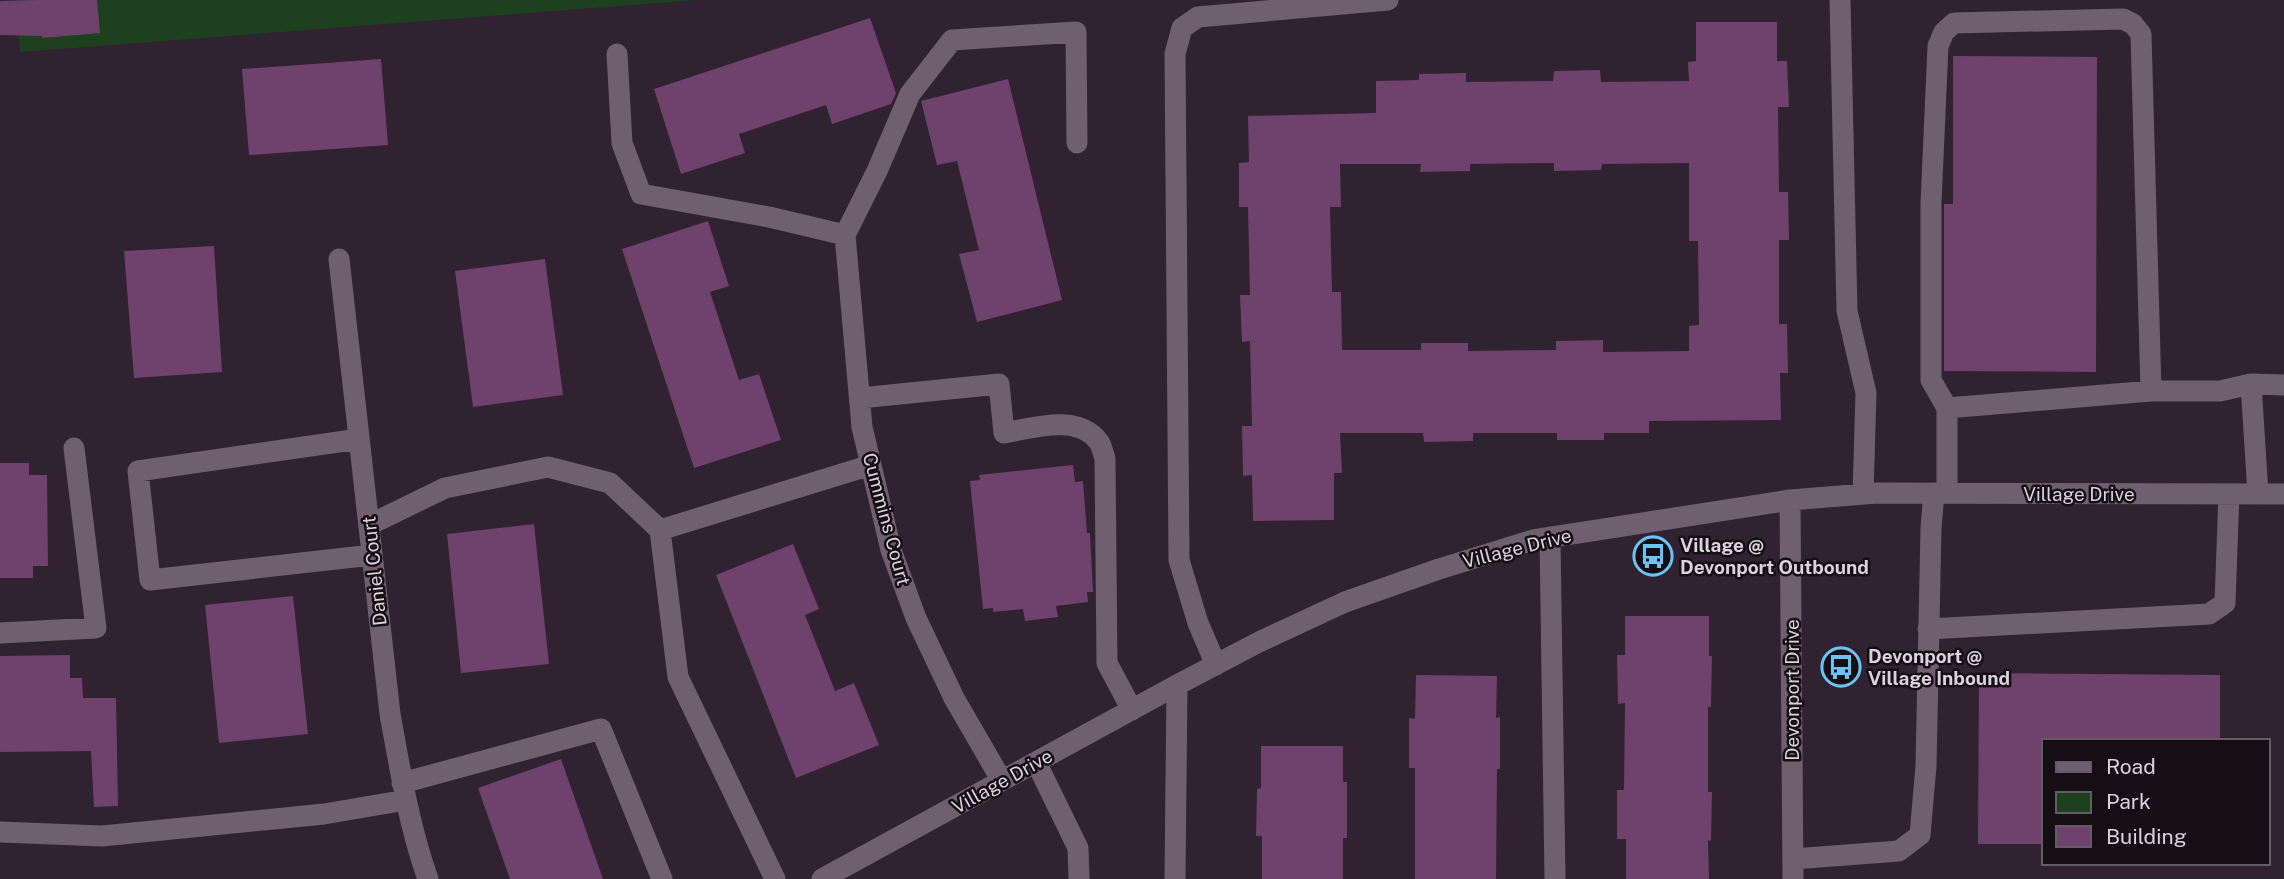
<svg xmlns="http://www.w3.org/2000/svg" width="2284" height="879" font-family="'Public Sans',sans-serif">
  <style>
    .green { fill: #1e401e }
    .building { fill: #6f416d; fill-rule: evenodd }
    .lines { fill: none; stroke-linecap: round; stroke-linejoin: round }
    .minor { stroke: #6f5f6f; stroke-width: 21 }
    .labels { text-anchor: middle; stroke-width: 5; stroke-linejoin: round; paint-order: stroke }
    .street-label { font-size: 19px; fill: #dbd2db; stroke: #150e15 }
    .poi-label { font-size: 19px; font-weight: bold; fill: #dbd2db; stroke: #150e15; text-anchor: start }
  </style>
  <rect width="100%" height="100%" fill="#302230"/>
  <!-- green -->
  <path class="green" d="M 17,0 L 698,0 L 20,52 Z"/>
  <!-- building -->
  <path class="building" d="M 38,0 L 97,0 L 100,33 L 42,38 L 42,36 L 0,35 L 0,1 Z
    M 870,18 L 896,93 L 891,104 L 832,124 L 826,105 L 739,134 L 745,153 L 681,174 L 654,89 Z
    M 1696,22 L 1777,22 L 1777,61 L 1787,61 L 1789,107 L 1778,107 L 1779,192 L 1788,192 L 1789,240 L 1779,240 L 1779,324 L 1787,324 L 1788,373 L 1780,373 L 1781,420 L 1649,421 L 1649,433 L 1604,433 L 1604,440 L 1557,440 L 1557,433 L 1473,433 L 1473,441 L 1424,442 L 1423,433 L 1340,433 L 1342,473 L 1334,473 L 1334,520 L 1253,521 L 1252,475 L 1243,476 L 1242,426 L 1252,426 L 1250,341 L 1242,342 L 1240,295 L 1250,295 L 1248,207 L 1239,207 L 1239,163 L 1249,162 L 1248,116 L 1376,113 L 1376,81 L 1419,80 L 1419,74 L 1466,73 L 1466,82 L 1553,81 L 1554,71 L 1600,70 L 1601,82 L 1689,81 L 1688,62 L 1696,61 ZM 1554,163 L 1554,171 L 1601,170 L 1602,164 L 1689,163 L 1689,241 L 1698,241 L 1699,325 L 1689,326 L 1689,351 L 1603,352 L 1603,340 L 1556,341 L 1556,350 L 1468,351 L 1468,343 L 1421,343 L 1421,350 L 1342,350 L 1341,292 L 1332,292 L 1330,207 L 1341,207 L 1340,164 L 1421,164 L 1420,172 L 1470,171 L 1470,164 Z
    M 1953,56 L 2097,57 L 2096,372 L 1944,371 L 1944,204 L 1953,204 Z
    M 381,59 L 388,145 L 249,155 L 242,69 Z
    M 1008,79 L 1062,300 L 977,322 L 959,254 L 979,250 L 957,161 L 937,165 L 921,101 Z
    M 708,221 L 729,286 L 710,292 L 739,380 L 759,374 L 781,440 L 694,468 L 622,249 Z
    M 214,246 L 222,372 L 134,378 L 124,251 Z
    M 545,259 L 563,395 L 473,407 L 455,271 Z
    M 0,463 L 29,463 L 29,475 L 47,475 L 48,566 L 33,566 L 33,578 L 0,578 Z
    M 1073,465 L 1075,482 L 1083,481 L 1087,533 L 1090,533 L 1093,592 L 1087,592 L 1088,602 L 1056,606 L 1058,617 L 1025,621 L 1023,609 L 993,612 L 993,608 L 983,609 L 970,481 L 980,480 L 979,475 Z
    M 534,524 L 549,664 L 461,673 L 447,534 Z
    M 793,544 L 819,609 L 805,615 L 835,691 L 854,683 L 879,745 L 796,778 L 716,575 Z
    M 293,596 L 308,734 L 219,743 L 205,605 Z
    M 1625,616 L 1709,616 L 1709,656 L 1712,656 L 1711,707 L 1708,707 L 1708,792 L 1712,792 L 1711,841 L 1708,840 L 1709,879 L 1626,879 L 1626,839 L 1617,839 L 1617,790 L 1624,790 L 1625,703 L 1618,704 L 1617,655 L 1625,655 Z
    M 70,655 L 70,678 L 82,678 L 83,698 L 116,698 L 118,806 L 94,807 L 91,751 L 0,752 L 0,656 Z
    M 1979,673 L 2220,675 L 2220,741 L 2044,741 L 2044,844 L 1978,844 Z
    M 1416,675 L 1497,676 L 1496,718 L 1500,717 L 1500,769 L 1497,769 L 1496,879 L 1415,879 L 1415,768 L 1409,768 L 1409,718 L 1415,719 Z
    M 1261,746 L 1343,746 L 1343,782 L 1347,782 L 1347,838 L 1343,838 L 1343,879 L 1262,879 L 1262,836 L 1256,836 L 1257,789 L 1261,788 Z
    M 561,759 L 603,879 L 510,879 L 478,788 Z"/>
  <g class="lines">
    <!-- minor -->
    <path class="minor" d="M 1840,0 L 1847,311 L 1866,393 L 1863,494
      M 617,54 L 622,143 L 641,194 L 769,217 L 845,235
      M 845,235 L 862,427 L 891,550 L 916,618 L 954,698 L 1002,781
      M 845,235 L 877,171 L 910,94 L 952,40 L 1076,32 L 1077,143
      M 339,259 L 390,714 C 400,769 409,826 428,879
      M 2251,384 L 2258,494
      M 860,398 L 999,384 L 1004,433 C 1033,428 1078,413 1099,442 C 1102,446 1103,454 1105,458 L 1107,663 L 1132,710
      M 1947,408 L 1931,380 L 1931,203 L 1938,46 L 1944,32 L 1954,23 L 2123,19 L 2133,24 L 2141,34 L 2151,391
      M 359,439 L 138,471 L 150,580 L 372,555
      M 1947,493 L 1947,408 L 2151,391 L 2220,391 L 2251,384 L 2284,385
      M 1790,500 L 1793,879
      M 369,525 L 445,488 L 548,467 L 610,483 L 660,530
      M 1550,537 L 1555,879
      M 1928,629 L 2209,614 L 2225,603 L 2229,494
      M 0,633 L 96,628 L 74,448
      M 1216,665 L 1198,623 L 1179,560 L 1175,54 L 1182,28 L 1198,17 L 1388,0
      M 1036,762 L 1078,848 L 1079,879
      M 402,783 L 601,729 L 662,879
      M 0,832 L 102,836 L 324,814 L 406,800
      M 1793,859 L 1899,851 L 1920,835 L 1926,766 L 1931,528 L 1934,493
      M 775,879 L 678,677 L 660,530 L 871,465
      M 822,879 L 1177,685 L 1259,642 L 1345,602 L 1439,569 L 1533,540 L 1790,500 L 1877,493 L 2284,494
      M 1175,879 L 1177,685"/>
  </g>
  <!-- icons -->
  <defs>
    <g id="bus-ring" transform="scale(2.0125)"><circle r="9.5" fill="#150e15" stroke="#6cc3f2" stroke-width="1.5"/><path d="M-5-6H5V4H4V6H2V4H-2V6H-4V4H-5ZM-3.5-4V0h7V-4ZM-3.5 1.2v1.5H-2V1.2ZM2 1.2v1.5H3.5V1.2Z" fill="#6cc3f2"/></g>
  </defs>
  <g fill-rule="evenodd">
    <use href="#bus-ring" x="1653" y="556"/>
    <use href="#bus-ring" x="1841" y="667"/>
  </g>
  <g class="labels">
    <!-- street labels -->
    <g class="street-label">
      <text x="2079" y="501">Village Drive</text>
      <text transform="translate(887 519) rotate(75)" y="7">Cummins Court</text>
      <text transform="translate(1517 548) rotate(-14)" y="7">Village Drive</text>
      <text transform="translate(374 571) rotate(-96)" y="7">Daniel Court</text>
      <text transform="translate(1792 690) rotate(-90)" y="7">Devonport Drive</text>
      <text transform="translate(1002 781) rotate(-29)" y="7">Village Drive</text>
    </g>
    <!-- poi labels -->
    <g class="poi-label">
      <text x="1680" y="552">Village @<tspan x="1680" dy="22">Devonport Outbound</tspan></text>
      <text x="1868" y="663">Devonport @<tspan x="1868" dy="22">Village Inbound</tspan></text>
    </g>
  </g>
  <!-- legend -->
  <rect x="2042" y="739" width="228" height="126" fill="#150e15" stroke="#645c64" stroke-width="2"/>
  <rect x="2056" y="762" width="35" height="10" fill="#6f5f6f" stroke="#645c64" stroke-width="2"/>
  <text x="2106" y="774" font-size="21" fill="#dbd2db">Road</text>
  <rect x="2056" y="792" width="35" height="21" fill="#1e401e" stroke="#645c64" stroke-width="2"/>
  <text x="2106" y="809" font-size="21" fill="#dbd2db">Park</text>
  <rect x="2056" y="826" width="35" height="21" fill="#6f416d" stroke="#645c64" stroke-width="2"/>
  <text x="2106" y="844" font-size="21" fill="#dbd2db">Building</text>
</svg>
